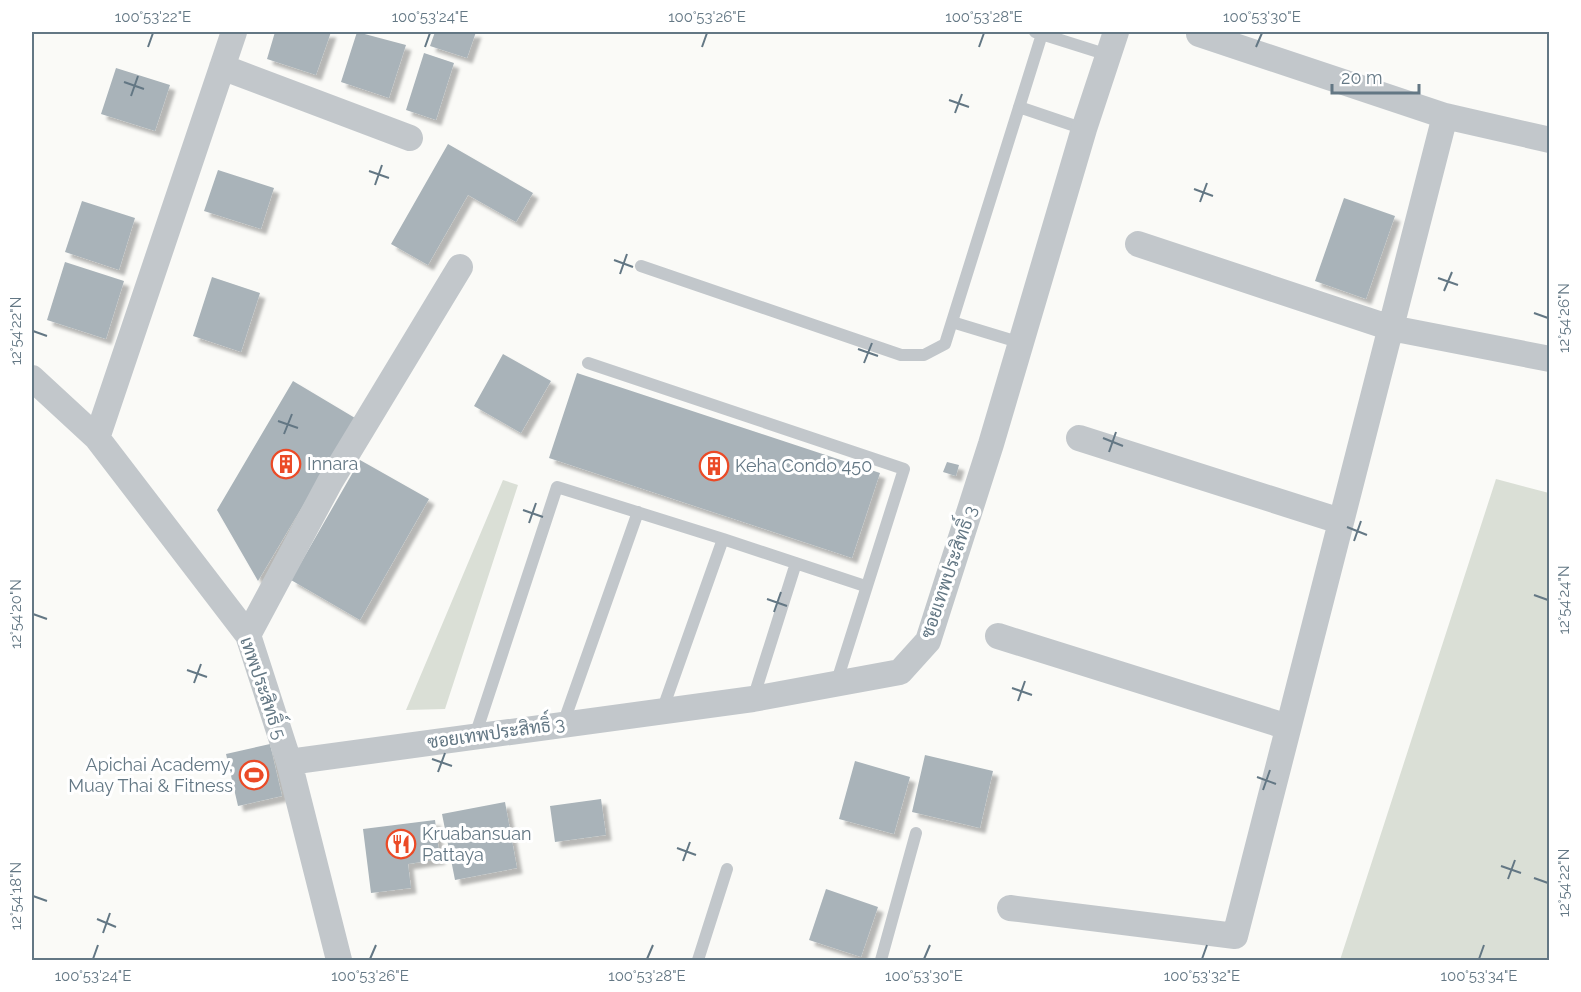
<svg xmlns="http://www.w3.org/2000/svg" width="1581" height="992" font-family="Raleway,Sarabun,sans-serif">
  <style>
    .green { fill: #dadfd6 }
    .building { fill: #a9b3b9; filter: url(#shadow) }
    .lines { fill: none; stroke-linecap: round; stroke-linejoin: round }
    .service { stroke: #c2c7cb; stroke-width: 12 }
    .minor { stroke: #c2c7cb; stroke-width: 26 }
    .ticks { fill: none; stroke: #637784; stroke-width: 2 }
    .labels { text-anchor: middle; stroke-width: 6; stroke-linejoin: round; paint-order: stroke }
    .poi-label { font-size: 18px; fill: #637784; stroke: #fff; text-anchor: start }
    .street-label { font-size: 18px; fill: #637784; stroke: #fff }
    .neatline { fill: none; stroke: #637784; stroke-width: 2 }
    .ticks-label { font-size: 15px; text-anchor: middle; fill: #637784 }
  </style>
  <defs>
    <filter id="shadow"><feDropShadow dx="5.5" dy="5.5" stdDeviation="1.5" flood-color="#0004"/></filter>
  </defs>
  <rect width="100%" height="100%" fill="#fafaf7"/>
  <!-- green -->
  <path class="green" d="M 1496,479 L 1549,493 L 1549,960 L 1340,960 Z
    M 503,480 L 518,485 L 445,709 L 406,710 Z"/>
  <!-- building -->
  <path class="building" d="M 275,32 L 331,32 L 316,75 L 267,59 Z
    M 357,32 L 406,45 L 389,98 L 341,82 Z
    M 435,32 L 476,32 L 467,58 L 430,46 Z
    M 424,53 L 454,63 L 436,120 L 406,110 Z
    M 116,68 L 170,85 L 155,131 L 101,114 Z
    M 448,144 L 533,193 L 516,222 L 468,195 L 428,265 L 391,244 Z
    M 218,170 L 274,188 L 261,229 L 204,211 Z
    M 1344,198 L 1395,216 L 1366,299 L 1315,281 Z
    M 82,201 L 135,218 L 119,270 L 65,252 Z
    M 65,262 L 124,281 L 106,339 L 47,320 Z
    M 212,277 L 260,293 L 241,352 L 193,336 Z
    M 503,354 L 551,381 L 521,433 L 474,406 Z
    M 577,373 L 880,473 L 852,558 L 549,458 Z
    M 293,381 L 355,418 L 258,581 L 217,510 Z
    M 360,460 L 429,499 L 360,620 L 291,580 Z
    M 947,462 L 959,465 L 956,476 L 943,472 Z
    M 270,744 L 282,796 L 238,806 L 226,754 Z
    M 925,755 L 993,771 L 980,828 L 912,812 Z
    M 855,761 L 910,777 L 894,834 L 839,819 Z
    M 601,799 L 606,835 L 555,842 L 550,806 Z
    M 505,802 L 517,868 L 455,880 L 442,814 Z
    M 435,820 L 440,859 L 408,864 L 411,888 L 371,893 L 363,829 Z
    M 826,889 L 878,907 L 861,957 L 809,940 Z"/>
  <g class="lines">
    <!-- service -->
    <path class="service" d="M 1035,32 L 1108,55
      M 1019,107 L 1084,129
      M 641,266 L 901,355 L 924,355 L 945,344 L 1042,34
      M 952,322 L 1021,343
      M 588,363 L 904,469 L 836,684
      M 723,539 L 865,586
      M 753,699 L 796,563
      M 563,724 L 638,512
      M 475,736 L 557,487 L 723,539 L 662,711
      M 698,960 L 727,869
      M 881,960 L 916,833"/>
    <!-- minor -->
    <path class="minor" d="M 1199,34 L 1445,116
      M 222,67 L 410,138
      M 1138,244 L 1391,328 L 1550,359
      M 32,378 L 97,438 L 248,635 L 289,762 L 339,960
      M 97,438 L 234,32
      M 1079,438 L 1340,521
      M 248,635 L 330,482 L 460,267
      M 998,636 L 1288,727
      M 289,762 L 753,699 L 900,672 L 928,641 L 991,444 L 1084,129 L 1116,32
      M 1010,908 L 1235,936 L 1445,116 L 1550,140"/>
  </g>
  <!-- ticks -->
  <path class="ticks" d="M 148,47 L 153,33M 425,47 L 430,33M 702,47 L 707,33M 979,47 L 984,33M 1256,47 L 1262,33M 124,82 L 144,89M 131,96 L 138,76M 949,100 L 969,107M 955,113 L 962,94M 369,171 L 389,178M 375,185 L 382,165M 1194,189 L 1213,196M 1200,202 L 1207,183M 614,260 L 633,267M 620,274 L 627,254M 1438,278 L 1458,285M 1444,291 L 1452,272M 1534,313 L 1548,318M 33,331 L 47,336M 858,349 L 878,356M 864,363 L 872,343M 278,421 L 298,428M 284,434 L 292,414M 1103,438 L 1123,446M 1109,452 L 1116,432M 523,510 L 543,517M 529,523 L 536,503M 1347,527 L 1367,535M 1354,541 L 1361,521M 1534,595 L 1548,600M 767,599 L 787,606M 774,612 L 781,592M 33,614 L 47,619M 187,670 L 207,677M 194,683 L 201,664M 1012,688 L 1032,695M 1018,701 L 1025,681M 432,759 L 452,766M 438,772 L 445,753M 1257,777 L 1276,784M 1263,790 L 1270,770M 677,848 L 696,855M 683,861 L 690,842M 1501,866 L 1521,873M 1534,878 L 1548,883M 1508,879 L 1515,860M 33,896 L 47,901M 97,919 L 116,927M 103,933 L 110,913M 93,959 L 98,945M 370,959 L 376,945M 647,959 L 653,945M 924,959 L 930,945M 1202,959 L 1207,945M 1479,959 L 1484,945"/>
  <!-- icons -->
  <defs>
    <g id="building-ring" transform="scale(1.5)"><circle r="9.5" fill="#fff" stroke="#eb4a26" stroke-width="1.5"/><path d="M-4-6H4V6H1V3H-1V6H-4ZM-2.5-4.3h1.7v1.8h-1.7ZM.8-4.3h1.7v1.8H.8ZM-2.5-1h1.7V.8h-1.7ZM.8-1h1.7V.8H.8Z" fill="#eb4a26"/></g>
    <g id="stadium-ring" transform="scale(1.5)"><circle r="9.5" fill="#fff" stroke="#eb4a26" stroke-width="1.5"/><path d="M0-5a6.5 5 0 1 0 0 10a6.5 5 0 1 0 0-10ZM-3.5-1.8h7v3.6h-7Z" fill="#eb4a26"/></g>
    <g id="restaurant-ring" transform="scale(1.5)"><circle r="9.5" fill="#fff" stroke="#eb4a26" stroke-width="1.5"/><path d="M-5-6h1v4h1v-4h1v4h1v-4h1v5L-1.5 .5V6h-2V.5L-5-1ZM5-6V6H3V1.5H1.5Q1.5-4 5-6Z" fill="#eb4a26"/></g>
  </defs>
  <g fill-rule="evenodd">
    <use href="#building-ring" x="286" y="464"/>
    <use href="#building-ring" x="714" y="466"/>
    <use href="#stadium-ring" x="254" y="775"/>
    <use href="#restaurant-ring" x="401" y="844"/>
  </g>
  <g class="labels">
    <!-- poi labels -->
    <g class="poi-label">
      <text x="307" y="470">Innara</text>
      <text x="735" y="472">Keha Condo 450</text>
      <text x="233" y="771" text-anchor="end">Apichai Academy,<tspan x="233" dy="21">Muay Thai &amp; Fitness</tspan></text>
      <text x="422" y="840">Kruabansuan<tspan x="422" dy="21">Pattaya</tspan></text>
    </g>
    <!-- street labels -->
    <g class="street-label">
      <text transform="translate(949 572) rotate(-71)" y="6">ซอยเทพประสิทธิ์ 3</text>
      <text transform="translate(263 688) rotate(71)" y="6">เทพประสิทธิ์ 5</text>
      <text transform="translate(496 733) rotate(-8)" y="6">ซอยเทพประสิทธิ์ 3</text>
    </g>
  </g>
  <!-- border -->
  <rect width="1581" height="992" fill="none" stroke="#ffffff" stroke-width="66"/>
  <!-- scale -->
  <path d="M1332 84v9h87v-9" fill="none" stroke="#637784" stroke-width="3"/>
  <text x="1341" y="84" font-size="18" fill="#637784" stroke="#ffffff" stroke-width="4.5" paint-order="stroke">20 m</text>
  <rect x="33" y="33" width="1515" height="926" class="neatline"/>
  <g class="ticks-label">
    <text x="153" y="22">100°53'22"E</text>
    <text x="430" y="22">100°53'24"E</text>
    <text x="707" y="22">100°53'26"E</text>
    <text x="984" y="22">100°53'28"E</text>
    <text x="1262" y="22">100°53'30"E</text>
    <text transform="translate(1564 318) rotate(-90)" y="5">12°54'26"N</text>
    <text transform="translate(16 331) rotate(-90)" y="5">12°54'22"N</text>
    <text transform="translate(1564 600) rotate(-90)" y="5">12°54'24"N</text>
    <text transform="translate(16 614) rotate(-90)" y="5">12°54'20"N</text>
    <text transform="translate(1564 883) rotate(-90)" y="5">12°54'22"N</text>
    <text transform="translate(16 896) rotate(-90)" y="5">12°54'18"N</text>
    <text x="93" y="981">100°53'24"E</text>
    <text x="370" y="981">100°53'26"E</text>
    <text x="647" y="981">100°53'28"E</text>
    <text x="924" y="981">100°53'30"E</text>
    <text x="1202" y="981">100°53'32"E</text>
    <text x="1479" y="981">100°53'34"E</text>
  </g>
</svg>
